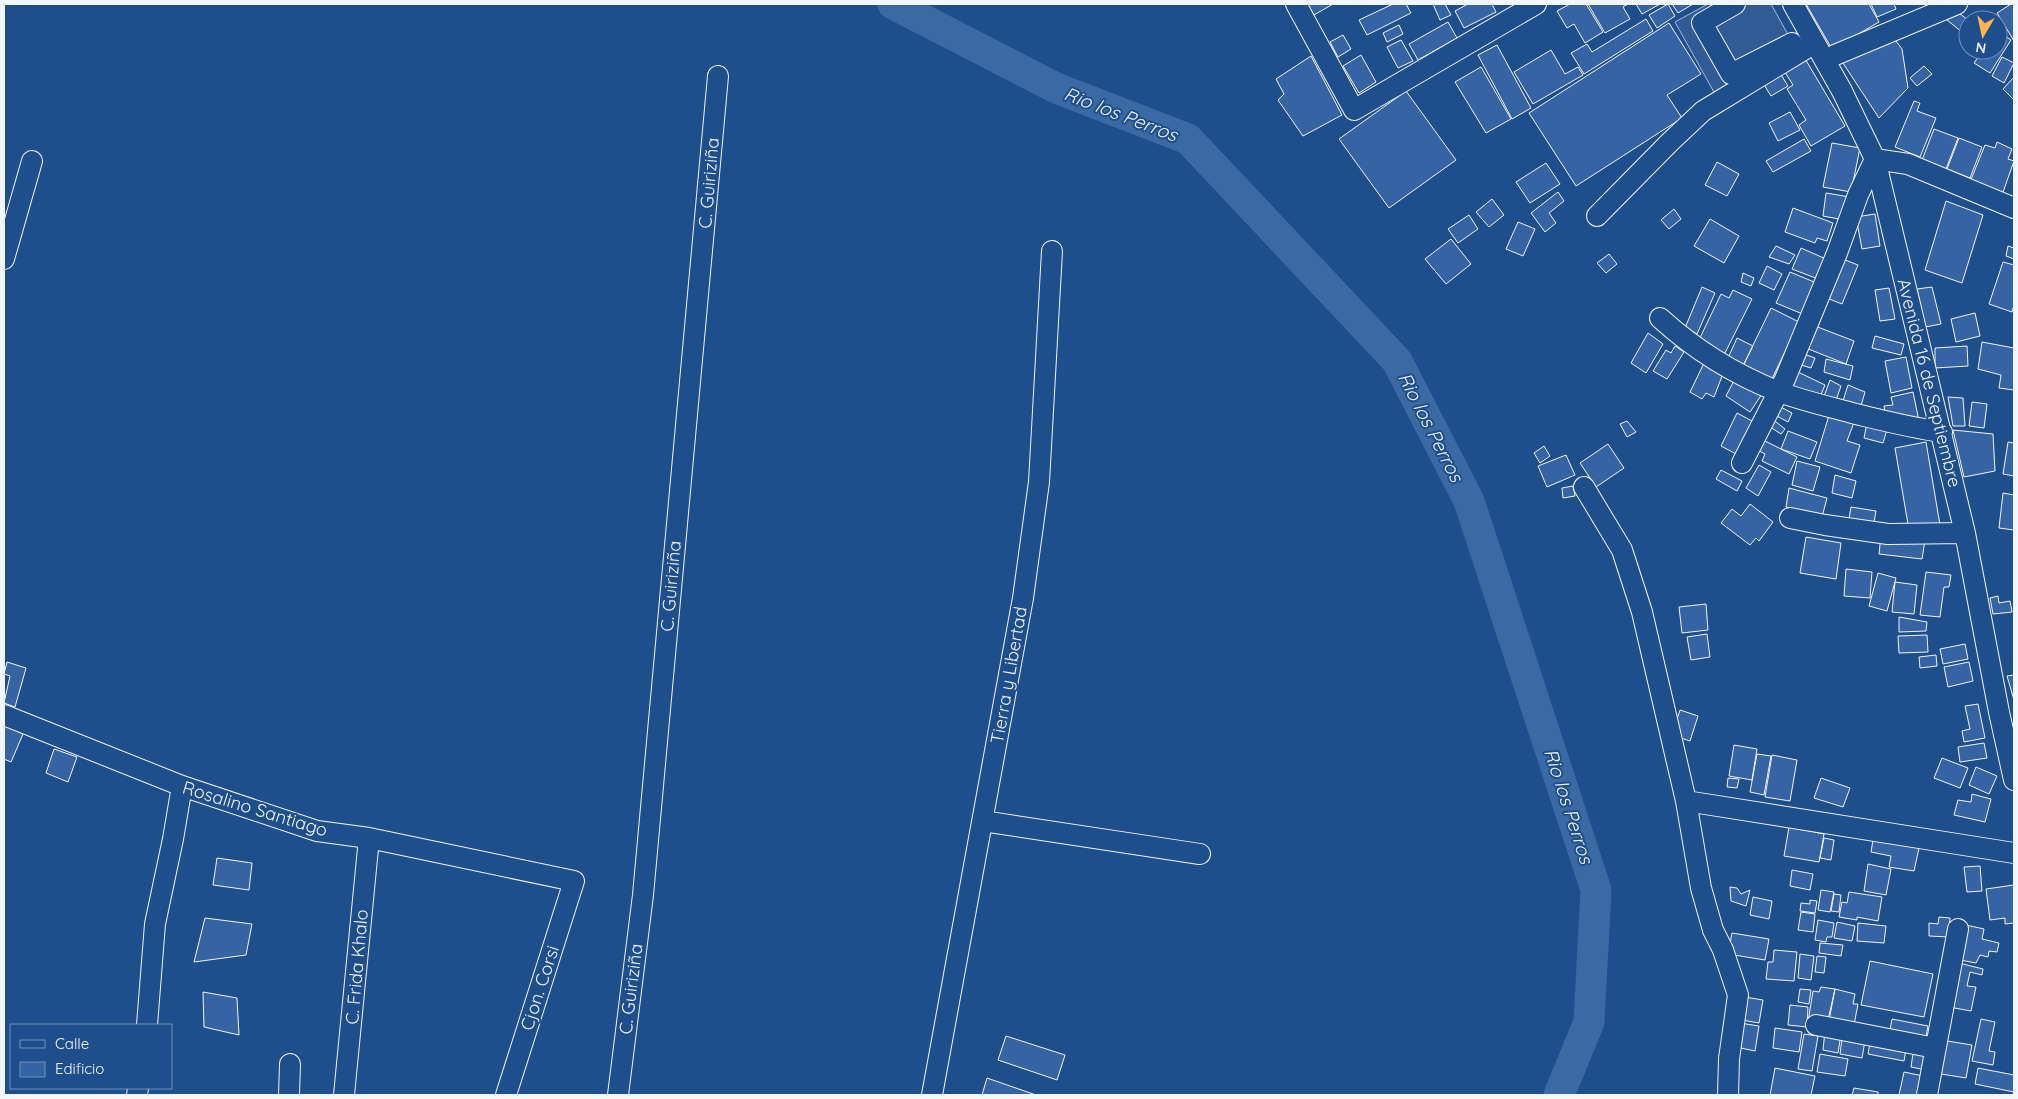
<svg xmlns="http://www.w3.org/2000/svg" width="2018" height="1099" font-family="Quicksand,sans-serif">
  <style>
    .parking { fill: #305b95; stroke: #a8bbd7 }
    .lines { fill: none; stroke-linecap: round; stroke-linejoin: round }
    .river { stroke: #3b69a3; stroke-width: 31 }
    .building { fill: #3563a3; stroke: #f2f6ff }
    .minor-casing { stroke: #f2f6ff; stroke-width: 22 }
    .minor { stroke: #1f4e8c; stroke-width: 20 }
    .labels { text-anchor: middle; stroke-width: 4; stroke-linejoin: round; paint-order: stroke }
    .street-label { font-size: 18px; fill: #f2f6ff; stroke: #1f4e8c }
    .water-label { font-size: 19px; font-style: italic; fill: #f2f6ff; stroke: #1f4e8c }
  </style>
  <rect width="100%" height="100%" fill="#1f4e8c"/>
  <!-- parking -->
  <path class="parking" d="M 1708,4 L 1771,4 L 1796,49 L 1715,94 L 1675,22 Z"/>
  <g class="lines">
    <!-- river -->
    <path class="river" d="M 893,4 L 1056,88 L 1188,139 L 1397,361 L 1469,501 L 1596,890 L 1589,1022 L 1559,1095"/>
  </g>
  <!-- building -->
  <path class="building" d="M 1307,4 L 1333,4 L 1314,15 Z
    M 1393,4 L 1406,4 L 1411,13 L 1367,35 L 1359,20 Z
    M 1433,4 L 1445,4 L 1451,15 L 1440,20 Z
    M 1468,4 L 1492,4 L 1496,12 L 1464,28 L 1455,11 Z
    M 1570,4 L 1586,4 L 1603,32 L 1585,43 L 1574,24 L 1567,28 L 1557,11 Z
    M 1588,4 L 1628,4 L 1623,7 L 1630,19 L 1605,33 Z
    M 1636,4 L 1660,4 L 1642,14 Z
    M 1668,4 L 1675,16 L 1657,28 L 1649,15 Z
    M 1672,4 L 1693,4 L 1678,13 Z
    M 1806,4 L 1869,4 L 1879,22 L 1832,49 Z
    M 1871,4 L 1894,4 L 1896,9 L 1877,17 Z
    M 2011,4 L 2014,4 L 2014,41 L 1997,13 Z
    M 1955,10 L 1968,20 L 1968,37 L 1947,20 Z
    M 1646,19 L 1653,31 L 1584,74 L 1571,53 L 1587,44 L 1592,52 Z
    M 1448,22 L 1457,38 L 1418,60 L 1409,44 Z
    M 1669,23 L 1701,74 L 1667,95 L 1682,118 L 1576,186 L 1529,113 Z
    M 1399,25 L 1403,34 L 1387,42 L 1383,33 Z
    M 1998,31 L 2011,40 L 1990,73 L 1974,63 L 1983,50 L 1998,50 Z
    M 1343,35 L 1351,49 L 1338,57 L 1330,42 Z
    M 1893,37 L 1902,49 L 1908,88 L 1879,118 L 1839,57 Z
    M 1401,40 L 1413,61 L 1398,68 L 1387,47 Z
    M 1497,45 L 1531,108 L 1512,119 L 1478,55 Z
    M 1551,50 L 1565,74 L 1578,67 L 1583,75 L 1533,104 L 1514,72 Z
    M 1361,55 L 1376,82 L 1359,93 L 1343,66 Z
    M 1311,56 L 1342,115 L 1303,136 L 1278,100 L 1284,94 L 1276,79 Z
    M 1804,57 L 1845,126 L 1811,146 L 1799,125 L 1806,120 L 1787,89 L 1793,85 L 1783,69 Z
    M 2002,57 L 2014,63 L 2004,83 L 1992,76 Z
    M 1924,66 L 1932,74 L 1917,86 L 1910,78 Z
    M 1481,67 L 1511,119 L 1486,133 L 1455,82 Z
    M 1780,73 L 1788,86 L 1771,96 L 1763,83 Z
    M 2014,77 L 2014,100 L 2003,89 Z
    M 1406,91 L 1456,160 L 1389,208 L 1339,139 Z
    M 1914,101 L 1920,103 L 1917,111 L 1936,118 L 1920,157 L 1895,147 Z
    M 1790,112 L 1800,130 L 1778,141 L 1769,123 Z
    M 1934,129 L 1958,138 L 1946,169 L 1922,160 Z
    M 1959,138 L 1982,147 L 1970,178 L 1947,169 Z
    M 1804,139 L 1811,151 L 1773,172 L 1766,161 Z
    M 1997,142 L 2012,149 L 2008,159 L 2014,161 L 2002,195 L 1970,182 L 1985,145 L 1995,148 Z
    M 1832,143 L 1860,148 L 1851,192 L 1823,187 Z
    M 1717,162 L 1739,174 L 1727,196 L 1705,185 Z
    M 1546,163 L 1560,184 L 1530,203 L 1516,182 Z
    M 1558,192 L 1564,201 L 1549,213 L 1556,223 L 1545,232 L 1531,213 Z
    M 1826,193 L 1850,197 L 1844,220 L 1823,216 Z
    M 1492,199 L 1504,215 L 1489,227 L 1476,212 Z
    M 1946,201 L 1983,215 L 1962,283 L 1925,270 Z
    M 1793,208 L 1833,223 L 1827,241 L 1817,238 L 1815,243 L 1785,232 Z
    M 1674,209 L 1681,219 L 1669,229 L 1661,220 Z
    M 1875,214 L 1880,246 L 1862,249 L 1856,217 Z
    M 1469,215 L 1478,229 L 1458,243 L 1448,229 Z
    M 1710,219 L 1739,236 L 1724,263 L 1694,246 Z
    M 1518,222 L 1535,229 L 1523,256 L 1506,249 Z
    M 1451,239 L 1471,264 L 1446,284 L 1425,259 Z
    M 1776,246 L 1795,255 L 1789,264 L 1769,257 Z
    M 2008,246 L 2014,248 L 2014,259 L 2006,256 Z
    M 1801,248 L 1826,259 L 1818,279 L 1792,269 Z
    M 1609,254 L 1617,264 L 1606,273 L 1597,263 Z
    M 1840,258 L 1858,265 L 1842,304 L 1824,297 Z
    M 2003,262 L 2014,265 L 2014,305 L 2012,312 L 1989,304 Z
    M 1767,266 L 1782,274 L 1774,290 L 1759,283 Z
    M 1790,272 L 1819,284 L 1805,315 L 1776,303 Z
    M 1743,273 L 1754,278 L 1751,286 L 1741,282 Z
    M 1702,287 L 1715,293 L 1697,334 L 1685,328 Z
    M 1932,287 L 1941,324 L 1925,327 L 1917,289 Z
    M 1889,288 L 1895,319 L 1880,321 L 1875,290 Z
    M 1733,290 L 1752,299 L 1723,357 L 1697,344 L 1721,294 L 1729,298 Z
    M 1771,308 L 1799,322 L 1770,383 L 1741,370 Z
    M 1975,313 L 1980,336 L 1956,342 L 1951,319 Z
    M 1815,326 L 1854,341 L 1846,364 L 1806,348 Z
    M 1648,333 L 1663,344 L 1646,373 L 1631,363 Z
    M 1875,336 L 1904,344 L 1901,355 L 1872,348 Z
    M 1737,338 L 1753,346 L 1743,366 L 1728,358 Z
    M 1982,342 L 2014,348 L 2014,390 L 1999,388 L 2001,375 L 1978,369 Z
    M 1675,346 L 1684,352 L 1667,379 L 1653,371 L 1666,350 L 1671,353 Z
    M 1967,346 L 1968,366 L 1935,368 L 1935,348 Z
    M 1801,353 L 1815,358 L 1811,368 L 1798,364 Z
    M 1906,357 L 1912,388 L 1891,393 L 1885,361 Z
    M 1706,359 L 1724,371 L 1714,397 L 1706,393 L 1702,399 L 1690,392 Z
    M 1826,359 L 1853,366 L 1850,380 L 1824,372 Z
    M 1798,372 L 1825,385 L 1820,397 L 1793,386 Z
    M 1738,373 L 1764,391 L 1750,412 L 1726,396 Z
    M 1830,380 L 1841,386 L 1835,403 L 1823,399 Z
    M 1848,385 L 1865,392 L 1860,409 L 1842,404 Z
    M 1913,392 L 1919,421 L 1886,421 L 1884,406 L 1893,405 L 1891,397 Z
    M 1948,397 L 1963,398 L 1965,426 L 1953,426 Z
    M 1972,402 L 1987,404 L 1984,428 L 1969,426 Z
    M 1779,406 L 1792,413 L 1788,422 L 1775,415 Z
    M 1831,409 L 1856,417 L 1847,441 L 1860,445 L 1851,473 L 1815,461 Z
    M 1737,413 L 1754,422 L 1738,455 L 1721,446 Z
    M 1771,418 L 1785,429 L 1781,434 L 1767,425 Z
    M 1627,421 L 1636,432 L 1627,437 L 1620,424 Z
    M 1867,423 L 1888,426 L 1883,443 L 1864,438 Z
    M 1953,430 L 1993,434 L 1995,471 L 1964,477 Z
    M 1788,431 L 1817,442 L 1810,459 L 1781,449 Z
    M 1759,438 L 1797,457 L 1789,474 L 1762,461 L 1765,454 L 1754,448 Z
    M 1926,442 L 1940,525 L 1909,530 L 1895,448 Z
    M 2008,442 L 2014,443 L 2014,476 L 2003,474 Z
    M 1608,444 L 1624,468 L 1596,487 L 1580,463 Z
    M 1544,446 L 1550,456 L 1540,463 L 1534,453 Z
    M 1566,455 L 1575,475 L 1547,487 L 1538,466 Z
    M 1797,461 L 1820,467 L 1813,491 L 1792,485 Z
    M 1759,465 L 1771,472 L 1758,496 L 1746,488 Z
    M 1721,470 L 1742,481 L 1737,491 L 1716,479 Z
    M 1835,475 L 1856,481 L 1852,498 L 1832,493 Z
    M 1573,486 L 1575,496 L 1563,498 L 1562,488 Z
    M 1789,488 L 1827,498 L 1822,517 L 1786,507 Z
    M 2003,493 L 2014,495 L 2014,530 L 1999,528 Z
    M 1750,504 L 1773,522 L 1759,541 L 1756,538 L 1750,545 L 1721,523 L 1732,509 L 1741,516 Z
    M 1851,507 L 1876,511 L 1874,522 L 1849,519 Z
    M 1881,535 L 1925,540 L 1922,559 L 1879,554 Z
    M 1806,537 L 1841,543 L 1836,579 L 1800,573 Z
    M 1846,569 L 1872,572 L 1870,598 L 1844,596 Z
    M 1926,572 L 1951,575 L 1949,587 L 1944,587 L 1940,617 L 1920,615 Z
    M 1878,573 L 1896,578 L 1887,611 L 1869,606 Z
    M 1895,582 L 1917,585 L 1914,614 L 1892,612 Z
    M 1998,596 L 1999,603 L 2010,601 L 2012,612 L 1993,614 L 1990,598 Z
    M 1706,604 L 1708,630 L 1682,633 L 1679,607 Z
    M 1899,617 L 1927,622 L 1926,631 L 1899,632 Z
    M 1707,634 L 1710,657 L 1691,660 L 1687,637 Z
    M 1927,635 L 1928,652 L 1899,653 L 1898,636 Z
    M 1965,644 L 1968,659 L 1943,664 L 1940,649 Z
    M 1936,655 L 1937,666 L 1920,668 L 1919,657 Z
    M 7,662 L 26,668 L 15,707 L 4,703 L 10,676 L 4,674 Z
    M 1969,662 L 1973,681 L 1948,687 L 1944,667 Z
    M 2014,675 L 2014,700 L 2007,676 Z
    M 1978,704 L 1985,738 L 1964,742 L 1962,731 L 1970,729 L 1965,706 Z
    M 1680,710 L 1698,716 L 1690,741 L 1672,735 Z
    M 4,725 L 23,734 L 11,762 L 4,759 Z
    M 1984,743 L 1987,758 L 1960,762 L 1958,747 Z
    M 1734,745 L 1757,749 L 1752,780 L 1729,776 Z
    M 54,749 L 77,757 L 68,782 L 46,773 Z
    M 1757,754 L 1771,756 L 1764,795 L 1750,792 Z
    M 1772,755 L 1797,760 L 1790,801 L 1765,797 Z
    M 1942,758 L 1968,768 L 1960,788 L 1934,778 Z
    M 1976,767 L 1997,776 L 1989,794 L 1969,785 Z
    M 1728,778 L 1739,779 L 1737,788 L 1727,787 Z
    M 1821,778 L 1850,788 L 1843,807 L 1814,798 Z
    M 1972,794 L 1991,799 L 1985,822 L 1954,815 L 1958,800 L 1971,802 Z
    M 1789,827 L 1824,834 L 1819,862 L 1784,856 Z
    M 1824,838 L 1834,840 L 1831,860 L 1820,858 Z
    M 1873,840 L 1919,848 L 1914,871 L 1889,867 L 1891,856 L 1871,852 Z
    M 217,858 L 252,863 L 249,890 L 213,885 Z
    M 1868,864 L 1891,869 L 1886,895 L 1864,891 Z
    M 1980,866 L 1982,891 L 1967,892 L 1964,867 Z
    M 1792,870 L 1813,874 L 1810,890 L 1790,886 Z
    M 2014,885 L 2014,923 L 2005,924 L 2005,918 L 1990,920 L 1986,889 Z
    M 1730,887 L 1737,888 L 1741,894 L 1750,890 L 1746,906 L 1731,901 Z
    M 1821,890 L 1834,892 L 1830,912 L 1818,910 Z
    M 1849,892 L 1882,897 L 1878,921 L 1857,917 L 1857,920 L 1839,917 L 1842,902 L 1847,903 Z
    M 1834,894 L 1841,895 L 1839,912 L 1831,911 Z
    M 1753,897 L 1772,901 L 1769,919 L 1750,915 Z
    M 1810,900 L 1817,901 L 1815,913 L 1800,911 L 1801,903 L 1810,904 Z
    M 1801,912 L 1815,914 L 1813,932 L 1798,930 Z
    M 1939,917 L 1950,918 L 1949,937 L 1929,936 L 1929,923 L 1938,924 Z
    M 205,918 L 252,924 L 246,955 L 194,962 Z
    M 1818,920 L 1834,923 L 1832,937 L 1827,937 L 1826,942 L 1815,940 Z
    M 1837,922 L 1855,926 L 1852,941 L 1834,938 Z
    M 1858,923 L 1886,926 L 1884,943 L 1857,941 Z
    M 1966,925 L 1984,929 L 1982,939 L 1999,943 L 1997,952 L 1989,951 L 1988,957 L 1980,955 L 1976,963 L 1960,960 Z
    M 1732,933 L 1769,939 L 1765,960 L 1728,954 Z
    M 1820,943 L 1843,945 L 1841,956 L 1819,953 Z
    M 1774,950 L 1797,952 L 1794,981 L 1766,979 L 1768,962 L 1773,962 Z
    M 1800,954 L 1814,956 L 1811,980 L 1798,978 Z
    M 1817,956 L 1826,957 L 1824,973 L 1815,972 Z
    M 1870,961 L 1933,974 L 1924,1017 L 1861,1005 Z
    M 1959,963 L 1983,969 L 1982,975 L 1970,972 L 1967,986 L 1976,987 L 1971,1011 L 1949,1007 Z
    M 1821,987 L 1835,989 L 1828,1026 L 1808,1022 L 1813,991 L 1819,992 Z
    M 1800,989 L 1811,990 L 1809,1004 L 1798,1002 Z
    M 1835,989 L 1855,994 L 1853,1004 L 1858,1004 L 1854,1025 L 1828,1020 Z
    M 203,992 L 237,998 L 239,1035 L 204,1027 Z
    M 1745,997 L 1763,1000 L 1759,1023 L 1742,1020 Z
    M 1790,1005 L 1808,1007 L 1807,1027 L 1788,1025 Z
    M 1892,1019 L 1928,1026 L 1925,1042 L 1889,1035 Z
    M 1981,1019 L 1995,1022 L 1989,1051 L 1995,1052 L 1993,1065 L 1972,1061 Z
    M 1740,1023 L 1759,1026 L 1755,1051 L 1736,1047 Z
    M 1775,1028 L 1802,1032 L 1799,1052 L 1773,1048 Z
    M 1825,1031 L 1841,1034 L 1838,1053 L 1823,1050 Z
    M 1843,1031 L 1866,1035 L 1862,1058 L 1840,1054 Z
    M 1804,1034 L 1818,1036 L 1812,1071 L 1798,1069 Z
    M 1006,1036 L 1065,1055 L 1057,1080 L 998,1060 Z
    M 1871,1037 L 1907,1044 L 1904,1061 L 1868,1054 Z
    M 1941,1040 L 1972,1045 L 1966,1078 L 1935,1073 Z
    M 1914,1047 L 1930,1050 L 1926,1070 L 1911,1067 Z
    M 1820,1054 L 1848,1059 L 1845,1076 L 1817,1072 Z
    M 1775,1068 L 1815,1076 L 1811,1095 L 1770,1095 Z
    M 1978,1068 L 2014,1075 L 2014,1092 L 1975,1084 Z
    M 1904,1072 L 1923,1076 L 1919,1095 L 1899,1095 Z
    M 987,1078 L 1036,1095 L 982,1095 Z
    M 1854,1088 L 1878,1092 L 1878,1095 L 1852,1095 Z"/>
  <g class="lines">
    <!-- minor casing -->
    <g class="minor-casing">
      <path id="minor" d="M 1296,4 L 1354,110 L 1536,4
        M 1735,4 L 1702,23 L 1731,74 L 1792,43
        M 1793,4 L 1842,91 L 1875,159 L 1965,533 L 1999,712 L 2014,780
        M 1826,61 L 1835,55 L 1957,4
        M 1597,216 L 1670,142 L 1703,111 L 1815,43
        M 4,259 L 32,161
        M 1660,318 C 1694,349 1736,375 1779,392 C 1804,401 1830,407 1856,414 C 1885,421 1912,428 1942,432
        M 1742,463 L 1785,379 L 1837,253 L 1858,195 L 1875,159 L 1908,164 L 2014,208
        M 1584,487 L 1622,550 L 1642,612 L 1686,801 L 1701,888 L 1713,930 L 1723,950 L 1738,995 L 1729,1059 L 1728,1095
        M 1790,518 L 1825,525 L 1888,534 L 1965,533
        M 4,715 L 182,786 L 317,831 L 369,838 L 574,881 L 506,1095
        M 1686,801 L 2014,853
        M 983,821 L 1200,854
        M 147,1025 L 155,924 L 173,839 L 182,786
        M 1816,1025 L 1935,1048
        M 137,1095 L 138,1088
        M 289,1095 L 290,1064
        M 344,1095 L 369,838
        M 618,1095 L 643,895 L 718,76
        M 932,1095 L 1023,598 L 1039,482 L 1052,251
        M 1927,1095 L 1958,929"/>
    </g>
    <!-- minor -->
    <use href="#minor" class="minor"/>
  </g>
  <g class="labels">
    <!-- street labels -->
    <g class="street-label">
      <text transform="translate(709 183) rotate(-85)" y="6">C. Guiriziña</text>
      <text transform="translate(1929 383) rotate(76)" y="6">Avenida 16 de Septiembre</text>
      <text transform="translate(671 586) rotate(-85)" y="6">C. Guiriziña</text>
      <text transform="translate(1009 675) rotate(-80)" y="6">Tierra y Libertad</text>
      <text transform="translate(255 809) rotate(17)" y="6">Rosalino Santiago</text>
      <text transform="translate(357 967) rotate(-85)" y="6">C. Frida Khalo</text>
      <text transform="translate(540 988) rotate(-72)" y="6">Cjon. Corsi</text>
      <text transform="translate(631 989) rotate(-83)" y="6">C. Guiriziña</text>
    </g>
    <!-- water labels -->
    <g class="water-label">
      <text transform="translate(1121 114) rotate(21)" y="7">Rio los Perros</text>
      <text transform="translate(1431 427) rotate(63)" y="7">Rio los Perros</text>
      <text transform="translate(1569 806) rotate(72)" y="7">Rio los Perros</text>
    </g>
  </g>
  <!-- border -->
  <rect width="2018" height="1099" fill="none" stroke="#f2f6ff" stroke-width="10"/>
  <!-- legend -->
  <rect x="10" y="1024" width="162" height="65" fill="#1f4e8c" stroke="#7391ba"/>
  <rect x="20" y="1040" width="25" height="8" fill="#1f4e8c" stroke="#7391ba"/>
  <text x="55" y="1049" font-size="15" fill="#f2f6ff">Calle</text>
  <rect x="20" y="1062" width="25" height="15" fill="#3563a3" stroke="#7391ba"/>
  <text x="55" y="1074" font-size="15" fill="#f2f6ff">Edificio</text>
  <!-- north arrow -->
  <g transform="translate(1983 35) rotate(189)"><circle r="24" fill="#1f4e8c" stroke="#7391ba"/>
  <path d="M0-4L9 19L0 12L-9 19Z" fill="#ffb74d"/>
  <text y="-8" font-size="14" font-weight="bold" text-anchor="middle" fill="#f2f6ff">N</text>
  </g>
</svg>
